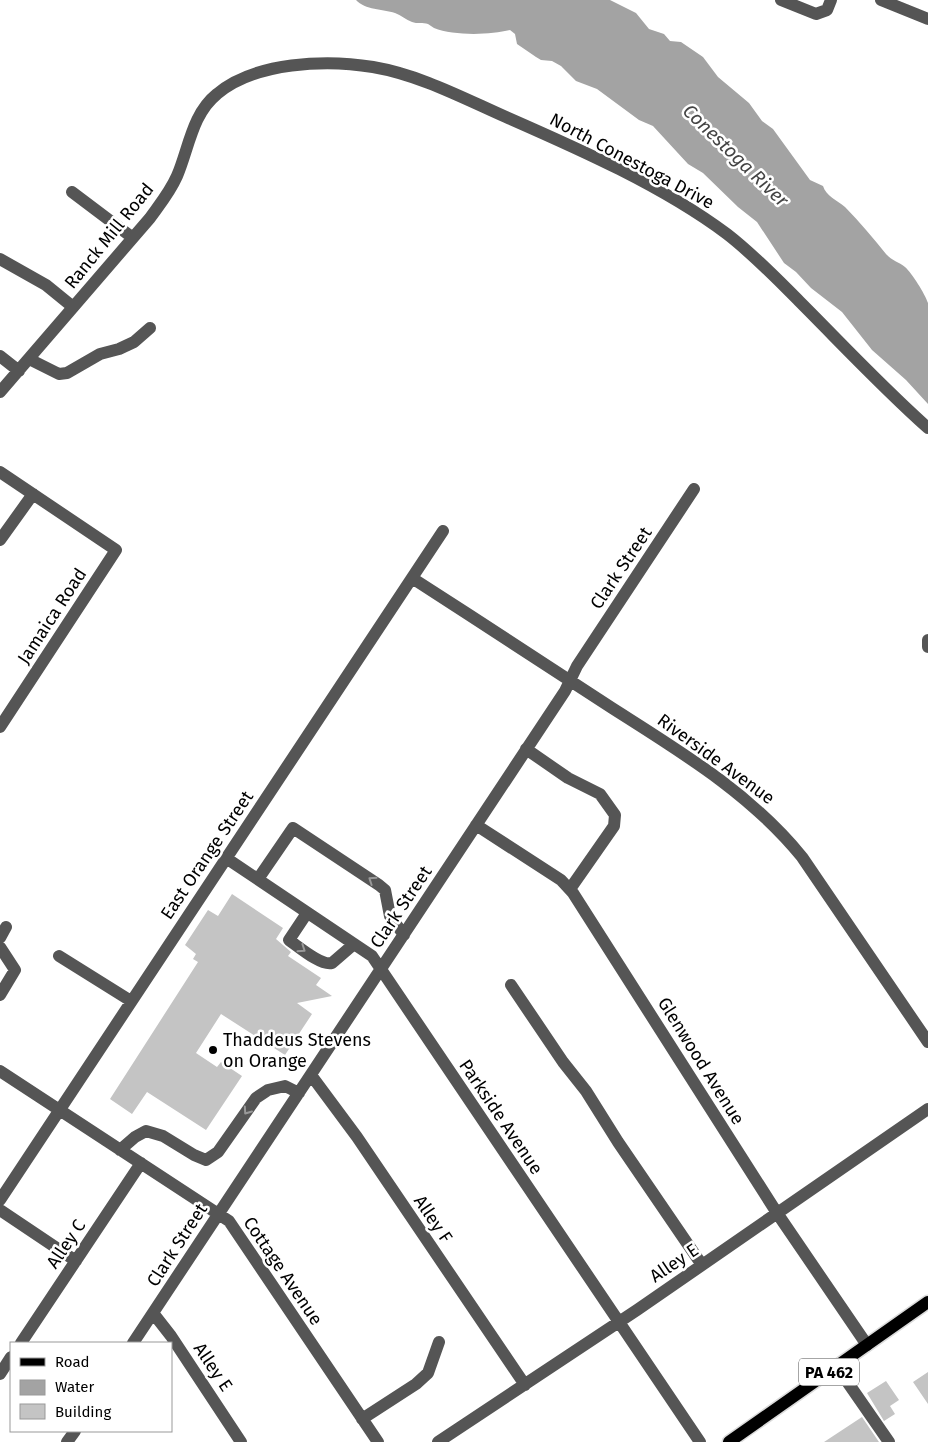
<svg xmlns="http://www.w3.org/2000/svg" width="928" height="1442" font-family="'Fira Sans',sans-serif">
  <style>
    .water { fill: #a3a3a3 }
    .building { fill: #c4c4c4 }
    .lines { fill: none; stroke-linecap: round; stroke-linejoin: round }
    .major-casing { stroke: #dbdbdb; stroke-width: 15 }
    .minor { stroke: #555; stroke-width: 12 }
    .major { stroke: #000; stroke-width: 12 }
    .oneway { stroke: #999 }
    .poi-dot { fill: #000; stroke: #fff; stroke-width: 2 }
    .labels { text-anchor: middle; stroke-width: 5; stroke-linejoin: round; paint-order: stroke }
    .shield { fill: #fff; stroke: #4c4c4c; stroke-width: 1 }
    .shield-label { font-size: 16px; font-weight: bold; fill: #000 }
    .street-label { font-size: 18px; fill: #000; stroke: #fff }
    .poi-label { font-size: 18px; fill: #000; stroke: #fff; text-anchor: start }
    .water-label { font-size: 19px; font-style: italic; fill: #444; stroke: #fff }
  </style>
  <rect width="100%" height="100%" fill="#fff"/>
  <!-- water -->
  <path class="water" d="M 356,0 L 610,0 L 636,13 L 649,29 L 664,34 L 670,41 L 681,42 L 703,57 L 718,77 L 749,103 L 762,121 L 773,129 L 810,180 L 823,186 C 826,196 837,200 845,207 C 860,222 873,238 886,254 C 892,261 899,262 905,267 C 912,273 925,294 928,303 L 928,404 L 906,380 L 872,350 L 842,312 L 811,288 L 796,272 L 784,263 L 757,222 L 738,207 L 703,173 L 688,164 L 653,126 L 639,120 L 597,89 L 576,81 L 561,66 L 552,61 L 541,60 L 536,57 L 517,44 L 515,34 L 510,30 C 490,35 454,36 434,28 C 432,27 430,25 428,24 C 423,22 417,24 412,22 C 406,20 401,15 395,13 C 383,9 365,10 356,0 Z"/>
  <!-- building -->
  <path class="building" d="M 232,894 L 283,928 L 276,939 L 291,952 L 288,956 L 321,978 L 316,985 L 332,996 L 297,1003 L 312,1014 L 285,1055 L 221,1014 L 196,1053 L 217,1067 L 221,1062 L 242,1076 L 206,1130 L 147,1092 L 132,1114 L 110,1099 L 198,962 L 193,959 L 196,954 L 185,945 L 208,910 L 218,916 Z
    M 928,1372 L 928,1404 L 913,1382 Z
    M 886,1381 L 899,1400 L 890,1406 L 895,1414 L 884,1421 L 867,1393 Z
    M 862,1417 L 879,1442 L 824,1442 Z"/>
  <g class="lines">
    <!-- major casing -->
    <g class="major-casing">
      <path id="major" d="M 729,1442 L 928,1302"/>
    </g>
    <!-- minor -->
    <path class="minor" d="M 781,0 L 816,14 L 827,10 L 831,0
      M 881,0 L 928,19
      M 72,192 L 133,238
      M 0,259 L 46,285 L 73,307
      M 0,356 L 19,371
      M 29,359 L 59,374 L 67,373 L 100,354 L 119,349 L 134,342 L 150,328
      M 0,392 L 150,218 C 160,204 170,192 177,176 C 189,148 192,114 217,94 C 255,62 326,59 373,67 C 420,75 463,98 506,117 C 579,149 663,186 727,234 C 753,254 776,278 799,301 C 841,343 883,388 928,428
      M 0,472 L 116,550 L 0,727
      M 0,540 L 33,494
      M 412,578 C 479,621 546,665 612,708 C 681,752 750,793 802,857 L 928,1042
      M 928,640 L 928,647
      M 526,749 L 568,778 L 600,794 L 615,815 L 614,826 L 570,889
      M 476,825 L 561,880 L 573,893 L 777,1213 L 867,1345
      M 226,858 L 372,956 L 700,1442
      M 258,879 L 293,828 L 379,885 L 385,890 L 390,916 L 404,935
      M 307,913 L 289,940 C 299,947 321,966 332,963 L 354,944
      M 0,938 L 6,927
      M 0,947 L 15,970 L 0,995
      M 59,956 L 131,1001
      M 511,985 L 563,1062 L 586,1091 L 618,1142 L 702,1265
      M 0,1071 L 229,1221 L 378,1442
      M 311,1075 L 357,1137 L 525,1385
      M 120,1150 L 135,1137 L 146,1131 L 163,1136 L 194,1155 L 206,1160 L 218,1152 L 256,1098 L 268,1090 L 285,1086 L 299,1093
      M 0,1200 L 443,531
      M 0,1210 L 76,1261
      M 153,1313 L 171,1336 L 241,1442
      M 21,1343 L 141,1163
      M 133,1343 L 565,691 L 577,666 L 694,489
      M 837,1367 L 889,1442
      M 0,1374 L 11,1357
      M 362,1419 L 416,1384 L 428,1373 L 439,1342
      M 67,1442 L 75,1431
      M 438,1442 L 637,1310 L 928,1109"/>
    <!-- major -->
    <use href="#major" class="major"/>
  </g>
  <!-- one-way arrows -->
  <defs><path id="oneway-chevron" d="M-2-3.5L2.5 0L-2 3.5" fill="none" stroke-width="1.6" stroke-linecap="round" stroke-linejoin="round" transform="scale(1.25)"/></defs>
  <g class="oneway">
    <use href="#oneway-chevron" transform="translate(372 880) rotate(-146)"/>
    <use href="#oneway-chevron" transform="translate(302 949) rotate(34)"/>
    <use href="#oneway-chevron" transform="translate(247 1111) rotate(125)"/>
  </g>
  <!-- markers -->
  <circle class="poi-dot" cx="213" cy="1050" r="5"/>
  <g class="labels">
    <!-- shield labels -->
    <rect class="shield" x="799" y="1358.5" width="60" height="27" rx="4"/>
    <g class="shield-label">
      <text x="829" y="1378">PA 462</text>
    </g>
    <!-- street labels -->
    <g class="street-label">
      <text transform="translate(632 161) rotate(28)" y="6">North Conestoga Drive</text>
      <text transform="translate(109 236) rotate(-51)" y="6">Ranck Mill Road</text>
      <text transform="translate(621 568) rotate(-56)" y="6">Clark Street</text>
      <text transform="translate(52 616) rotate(-57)" y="6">Jamaica Road</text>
      <text transform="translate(716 759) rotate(36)" y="6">Riverside Avenue</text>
      <text transform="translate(207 855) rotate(-56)" y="6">East Orange Street</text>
      <text transform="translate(401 907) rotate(-56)" y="6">Clark Street</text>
      <text transform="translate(701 1061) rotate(58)" y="6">Glenwood Avenue</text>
      <text transform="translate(501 1117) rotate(56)" y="6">Parkside Avenue</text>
      <text transform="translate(433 1219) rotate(56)" y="6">Alley F</text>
      <text transform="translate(66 1244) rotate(-56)" y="6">Alley C</text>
      <text transform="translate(177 1245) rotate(-57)" y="6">Clark Street</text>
      <text transform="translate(674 1263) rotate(-34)" y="6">Alley E</text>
      <text transform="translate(283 1271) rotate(56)" y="6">Cottage Avenue</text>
      <text transform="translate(213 1367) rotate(56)" y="6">Alley E</text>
    </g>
    <!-- poi labels -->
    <g class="poi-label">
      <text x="223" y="1046">Thaddeus Stevens<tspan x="223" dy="21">on Orange</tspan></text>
    </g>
    <!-- water labels -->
    <g class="water-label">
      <text transform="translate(736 155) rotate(44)" y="7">Conestoga River</text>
    </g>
  </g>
  <!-- legend -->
  <rect x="10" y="1342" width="162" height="90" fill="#ffffff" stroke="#999999"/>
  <rect x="20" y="1358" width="25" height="8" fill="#000000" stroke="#999999"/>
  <text x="55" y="1367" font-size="15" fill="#000000">Road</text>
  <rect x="20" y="1380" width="25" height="15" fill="#a3a3a3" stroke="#999999"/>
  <text x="55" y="1392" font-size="15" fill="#000000">Water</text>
  <rect x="20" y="1404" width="25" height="15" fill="#c4c4c4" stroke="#999999"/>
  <text x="55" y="1417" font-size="15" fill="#000000">Building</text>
</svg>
